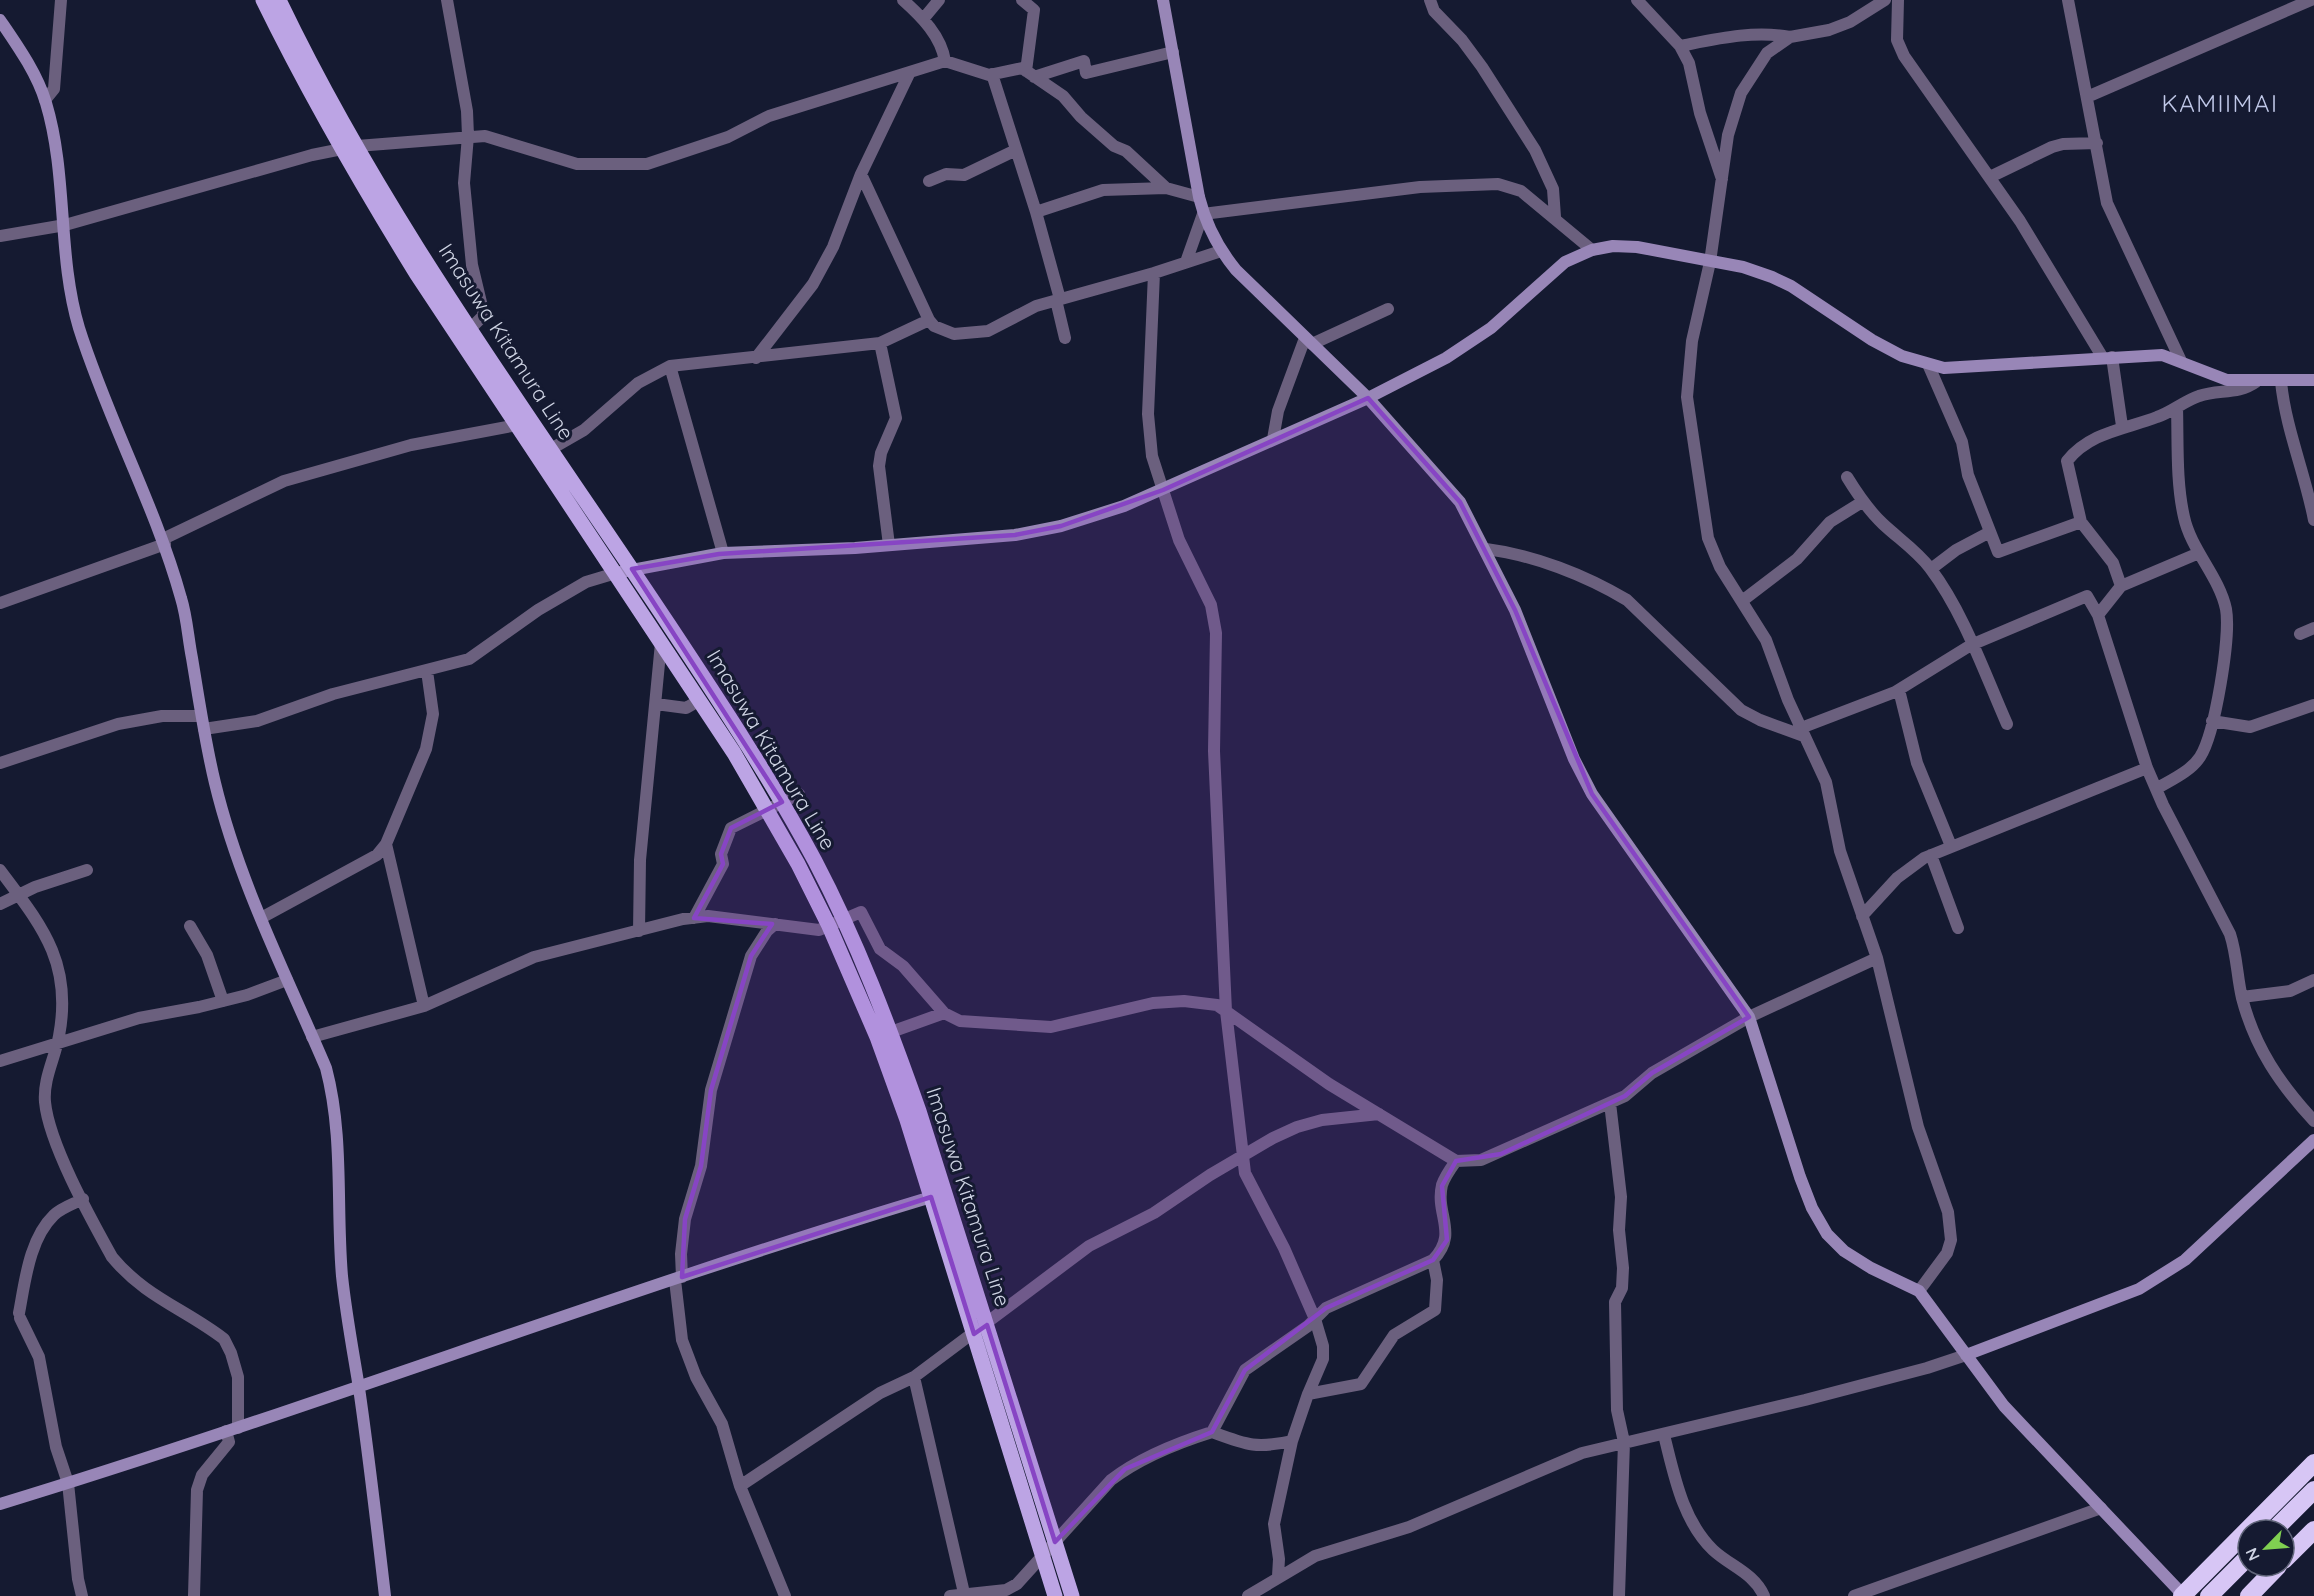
<svg xmlns="http://www.w3.org/2000/svg" width="2314" height="1596" font-family="Quicksand,sans-serif">
  <style>
    .lines { fill: none; stroke-linecap: round; stroke-linejoin: round }
    .street { stroke: #6b607e; stroke-width: 12 }
    .secondary { stroke: #9886b7; stroke-width: 12 }
    .primary { stroke: #bca4e4; stroke-width: 15 }
    .highway { stroke: #d7c6f5; stroke-width: 18 }
    .marked { fill: #8745c4; fill-opacity: 0.2; stroke: #8745c4; stroke-width: 4.5; stroke-linejoin: round }
    .labels { text-anchor: middle; stroke-width: 6; stroke-linejoin: round; paint-order: stroke }
    .street-label { font-size: 21px; fill: #ced3e3; stroke: #151a31 }
    .quarter-label { font-size: 24px; letter-spacing: 1.5px; fill: #c0c8e8; stroke: #151a31 }
  </style>
  <rect width="100%" height="100%" fill="#151a31"/>
  <g class="lines">
    <!-- street -->
    <path class="street" d="M 447,0 L 467,111 L 468,136 L 464,183 L 472,265 L 484,315 L 471,328
      M 903,0 C 922,17 941,36 945,61
      M 1022,0 L 1034,10 L 1026,71
      M 1430,0 L 1434,11 L 1462,40 L 1482,67 L 1535,150 L 1553,189 L 1555,217
      M 1637,0 L 1680,46 L 1689,63 L 1700,113 L 1722,179
      M 1885,0 L 1850,22 L 1829,30 L 1790,37 L 1767,53 L 1741,93 L 1728,135 L 1710,262 L 1692,341 L 1687,397 L 1708,538 L 1720,567 L 1766,640 L 1788,700 L 1826,782 L 1840,851 L 1877,958 L 1918,1127 L 1948,1212 L 1951,1240 L 1947,1253 L 1919,1291
      M 1898,0 L 1897,40 L 1904,56 L 2020,221 L 2103,358
      M 2068,0 L 2107,203 L 2181,361
      M 924,18 L 939,0
      M 1680,46 C 1716,39 1753,30 1790,37
      M 992,74 L 1036,212 L 1060,299
      M 1034,77 L 1084,61 L 1086,73 L 1173,52
      M 2087,97 L 2311,0
      M 45,100 L 54,89 L 61,0
      M 861,174 L 929,320 L 934,326 L 954,334 L 988,331 L 1036,306 L 1154,273 L 1221,251
      M 1990,177 L 2052,147 L 2063,144 L 2097,143
      M 929,181 L 946,174 L 964,175 L 1016,150
      M 1036,212 L 1103,190 L 1166,188
      M 0,236 L 65,225 L 312,155 L 357,146 L 485,136 L 577,164 L 647,164 L 728,137 L 769,116 L 945,61 L 989,75 L 1022,68 L 1063,96 L 1081,117 L 1114,146 L 1126,151 L 1166,188 L 1199,197
      M 1186,262 L 1203,214 L 1420,187 L 1498,184 L 1521,191 L 1592,250
      M 1154,273 L 1148,414 L 1152,456 L 1179,540 L 1211,605 L 1216,633 L 1214,751 L 1226,1011 L 1245,1173 L 1284,1248 L 1315,1319 L 1323,1346 L 1323,1359 L 1308,1394
      M 1056,300 L 1065,338
      M 880,343 L 896,418 L 881,453 L 879,466 L 889,545
      M 1312,344 L 1388,309
      M 2112,357 L 2122,426
      M 756,358 L 813,284 L 833,247 L 861,174 L 909,74
      M 1928,364 L 1962,442 L 1968,475 L 1998,552 L 2081,522
      M 670,366 L 723,553
      M 2256,382 C 2238,395 2218,389 2199,396 C 2184,401 2172,412 2157,417 C 2126,429 2090,432 2067,461 L 2081,522 L 2113,563 L 2121,586 L 2098,615 L 2147,768 L 2163,805 L 2230,934 C 2237,955 2237,977 2242,998 C 2255,1048 2280,1084 2314,1121
      M 2281,382 C 2286,430 2305,473 2314,520
      M 1273,439 L 1278,411 L 1305,338
      M 544,453 L 584,430 L 638,383 L 670,366 L 880,343 L 929,320
      M 1847,477 C 1858,495 1868,510 1883,524 C 1899,539 1916,550 1930,568 C 1964,613 1984,672 2007,724
      M 163,539 L 284,481 L 411,445 L 517,425
      M 1486,549 C 1534,555 1585,575 1627,600 L 1741,710 L 1760,720 L 1804,736
      M 1931,569 L 1956,550 L 1990,532
      M 2121,586 L 2199,553
      M 1742,601 L 1797,559 L 1830,522 L 1862,502
      M 0,603 L 165,544
      M 2300,634 L 2314,628
      M 1899,690 L 1917,763 L 1951,846
      M 656,704 L 686,708 L 700,700
      M 2212,721 L 2250,727 L 2314,705
      M 1801,728 L 1895,692 L 1971,645 L 2087,596 L 2098,615
      M 204,729 L 257,721 L 333,694 L 469,659 L 538,610 L 586,582 L 616,573
      M 0,763 L 118,724 L 162,716 L 201,716
      M 2156,789 C 2171,780 2190,772 2200,757 C 2215,734 2231,636 2226,609 C 2219,576 2191,550 2184,517 C 2176,482 2178,443 2177,407
      M 386,844 L 424,1006
      M 1931,855 L 1958,928
      M 0,870 C 41,925 73,962 59,1036 C 55,1058 43,1079 45,1102 C 49,1144 91,1219 112,1257 C 145,1297 185,1309 224,1339 L 231,1353 L 238,1377 L 238,1428
      M 0,904 L 35,887 L 87,870
      M 1862,916 L 1897,878 L 1924,858 L 2147,768
      M 261,918 L 377,855 L 386,844 L 426,749 L 433,714 L 427,671
      M 694,918 L 723,864 L 721,854 L 731,828 L 799,794
      M 190,926 L 207,955 L 223,1001
      M 639,931 L 640,860 L 661,643
      M 2242,997 L 2290,991 L 2314,980
      M 891,1032 L 944,1013
      M 312,1037 L 424,1006 L 534,957 L 683,919 L 708,916 L 819,930 L 861,912 L 880,949 L 903,966 L 944,1013 L 960,1021 L 1051,1027 L 1153,1003 L 1184,1001 L 1217,1005 L 1329,1084 L 1456,1161 L 1481,1160 L 1625,1096 L 1652,1073 L 1749,1017 L 1877,958
      M 0,1061 L 139,1018 L 199,1007 L 247,995 L 287,980
      M 1610,1103 L 1621,1197 L 1619,1230 L 1623,1268 L 1622,1288 L 1615,1302 L 1617,1410 L 1624,1442 L 1619,1596
      M 682,1277 L 681,1254 L 685,1219 L 701,1166 L 711,1090 L 751,956 L 767,931 L 775,924
      M 675,1280 L 682,1340 L 696,1377 L 722,1424 L 740,1486 L 785,1596
      M 19,1313 C 25,1282 29,1239 54,1215 C 61,1208 73,1204 83,1199
      M 20,1318 L 39,1357 L 56,1447 L 68,1483 L 78,1579 L 82,1596
      M 914,1377 L 964,1593
      M 1212,1432 C 1247,1445 1256,1449 1292,1441
      M 1664,1435 C 1674,1474 1682,1520 1713,1550 C 1730,1566 1754,1573 1764,1596
      M 740,1486 L 880,1393 L 914,1377 L 1089,1246 L 1154,1213 L 1210,1175 L 1273,1138 L 1297,1127 L 1322,1120 L 1379,1114
      M 1278,1576 L 1279,1559 L 1274,1524 L 1292,1441 L 1308,1394 L 1361,1384 L 1394,1335 L 1435,1310 L 1437,1280 L 1433,1260
      M 194,1596 L 197,1490 L 202,1475 L 229,1442 L 226,1431
      M 950,1596 L 1006,1590 L 1017,1584 L 1111,1480 C 1141,1457 1177,1443 1212,1432 L 1245,1370 L 1308,1326 L 1326,1308 L 1433,1260 C 1459,1233 1435,1215 1442,1185 C 1445,1176 1451,1168 1456,1161
      M 1248,1596 L 1315,1556 L 1409,1527 L 1582,1453 L 1805,1400 L 1927,1368 L 1966,1355
      M 1854,1596 L 2101,1508"/>
    <!-- secondary -->
    <path class="secondary" d="M 1163,0 L 1199,197 C 1206,225 1218,248 1236,270 L 1368,398 L 1460,502 L 1515,610 L 1574,759 L 1592,794 L 1749,1017 L 1800,1177 L 1812,1208 L 1827,1234 L 1844,1251 L 1871,1268 L 1919,1291 L 2004,1406 L 2184,1596
      M 0,20 C 17,45 37,73 46,103 C 68,176 57,255 79,328 C 108,420 155,505 181,598 C 187,617 188,638 192,658 C 199,700 205,742 215,783 C 239,883 286,974 326,1068 C 344,1136 336,1206 342,1276 C 346,1314 353,1351 359,1388 C 369,1457 377,1527 385,1596
      M 616,573 L 723,553 L 855,548 L 1015,535 L 1061,526 L 1124,506 L 1368,398 L 1446,358 L 1491,328 L 1565,262 L 1592,250 L 1613,246 L 1637,247 L 1743,267 L 1772,277 L 1791,286 L 1872,340 L 1902,356 L 1944,368 L 2162,355 L 2227,380 L 2314,380
      M 1966,1355 L 2139,1289 L 2185,1260 L 2314,1140
      M 0,1504 C 315,1408 623,1289 938,1195"/>
    <!-- primary -->
    <path class="primary" d="M 263,0 C 309,94 361,184 416,273 L 734,753 L 798,864 L 829,926 L 877,1037 L 907,1120 L 1055,1596
      M 279,0 C 385,222 534,421 669,625 C 720,702 771,779 815,861 C 857,941 889,1026 919,1111 L 1072,1596"/>
    <!-- highway -->
    <path class="highway" d="M 2274,1530 L 2314,1490
      M 2284,1560 L 2314,1530
      M 2182,1596 L 2314,1463
      M 2209,1596 L 2248,1557
      M 2249,1596 L 2278,1566"/>
  </g>
  <!-- marked area -->
  <path class="marked" d="M 1368,398 L 1460,502 L 1515,610 L 1592,794 L 1749,1017 L 1652,1073 L 1625,1096 L 1501,1154 L 1456,1161 L 1442,1186 L 1447,1240 L 1433,1260 L 1326,1308 L 1245,1370 L 1212,1432 L 1125,1469 L 1055,1542 L 987,1325 L 974,1334 L 931,1197 L 682,1277 L 685,1219 L 701,1166 L 711,1090 L 751,956 L 772,924 L 694,918 L 723,864 L 721,854 L 731,828 L 782,802 L 632,569 L 719,554 L 1015,535 L 1061,526 L 1163,490 Z"/>
  <g class="labels">
    <!-- street labels -->
    <g class="street-label">
      <text transform="translate(506 342) rotate(57)" y="7">Imasuwa Kitamura Line</text>
      <text transform="translate(771 750) rotate(59)" y="7">Imasuwa Kitamura Line</text>
      <text transform="translate(968 1197) rotate(72)" y="7">Imasuwa Kitamura Line</text>
    </g>
    <!-- quarter labels -->
    <g class="quarter-label">
      <text x="2220" y="112">KAMIIMAI</text>
    </g>
  </g>
  <!-- north arrow -->
  <g transform="translate(2266 1548) rotate(245)"><circle r="28" fill="#151a31" stroke="#5f6478" stroke-width="1.5"/>
  <path d="M0-4.5L10 22L0 15L-10 22Z" fill="#80d051"/>
  <text y="-9" font-size="16" font-weight="bold" text-anchor="middle" fill="#ced3e3">N</text>
  </g>
</svg>
